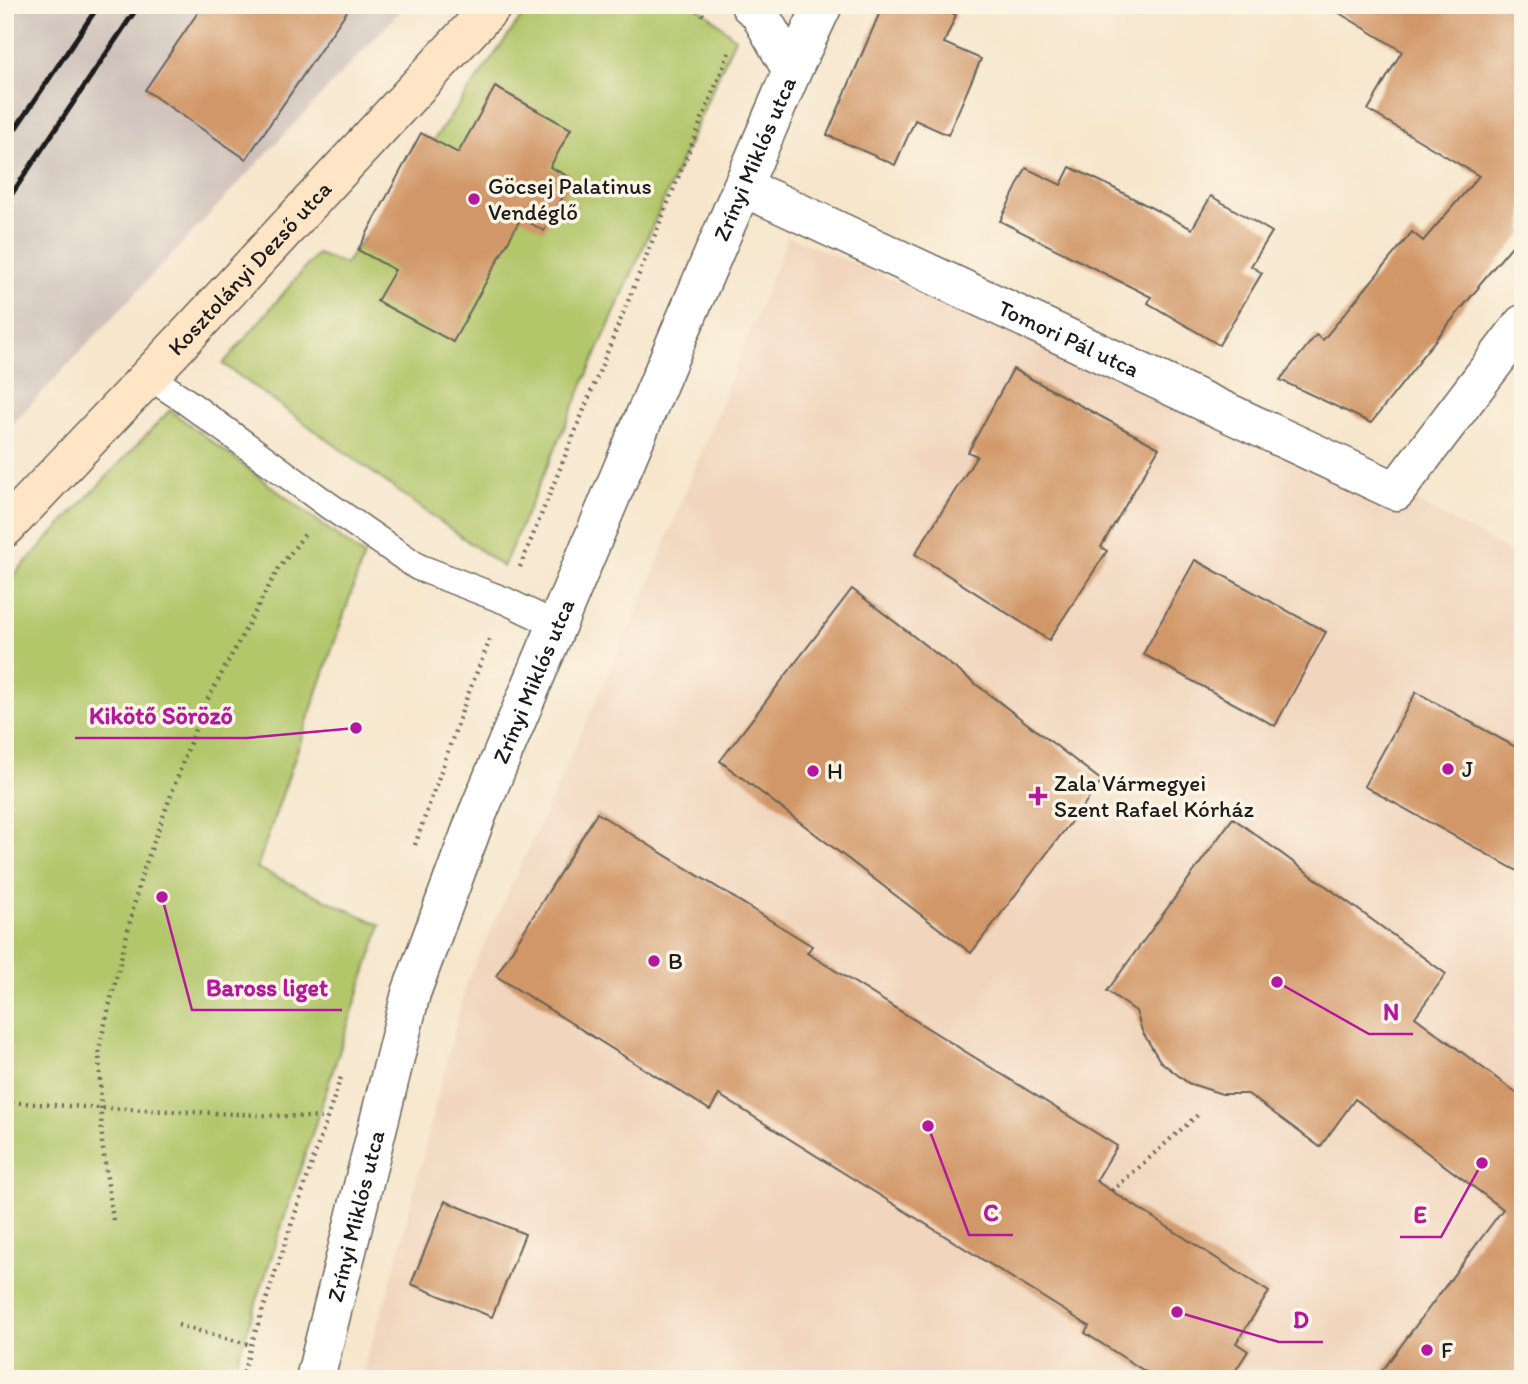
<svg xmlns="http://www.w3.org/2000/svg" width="1528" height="1384" font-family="Itim,sans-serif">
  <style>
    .built { fill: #f1d5bd }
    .industrial { fill: #cec1ba }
    .green { fill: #b2c66a; stroke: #677143; stroke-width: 2 }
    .building { fill: #d19767 }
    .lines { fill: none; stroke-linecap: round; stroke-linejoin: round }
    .service-casing { stroke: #68635a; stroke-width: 29 }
    .minor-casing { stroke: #68635a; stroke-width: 41 }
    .tertiary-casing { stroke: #68635a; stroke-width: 41 }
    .secondary-casing { stroke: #68635a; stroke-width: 41 }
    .path { stroke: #68635a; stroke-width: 4.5; stroke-dasharray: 2 5; stroke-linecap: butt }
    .service { stroke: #fff; stroke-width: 26 }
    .minor { stroke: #fff; stroke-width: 38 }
    .tertiary { stroke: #fff; stroke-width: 38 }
    .secondary { stroke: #fde5c5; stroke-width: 38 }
    .rail { stroke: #1c1c1c; stroke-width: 5 }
    .poi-dot { fill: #b5179e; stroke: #fcf5e5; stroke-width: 2.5 }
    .labels { text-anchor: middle; stroke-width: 7; stroke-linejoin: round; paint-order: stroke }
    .street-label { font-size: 23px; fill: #1c1c1c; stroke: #fcf5e5 }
    .poi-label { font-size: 23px; fill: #1c1c1c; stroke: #fcf5e5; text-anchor: start }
    .leader { fill: none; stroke: #b5179e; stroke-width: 2.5 }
    .callout-dot { fill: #b5179e; stroke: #fcf5e5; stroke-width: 2.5 }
    .callout-label { font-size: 24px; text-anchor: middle; font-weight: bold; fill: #b5179e; stroke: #fcf5e5; stroke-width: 7; stroke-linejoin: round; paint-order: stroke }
  </style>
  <rect width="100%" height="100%" fill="#fcf5e5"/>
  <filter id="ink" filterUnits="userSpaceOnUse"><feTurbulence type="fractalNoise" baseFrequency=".0143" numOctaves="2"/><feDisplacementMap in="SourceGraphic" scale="14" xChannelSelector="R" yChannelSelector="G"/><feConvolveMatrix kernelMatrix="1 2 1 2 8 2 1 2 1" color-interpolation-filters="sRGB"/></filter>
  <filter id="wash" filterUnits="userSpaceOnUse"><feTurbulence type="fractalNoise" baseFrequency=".00686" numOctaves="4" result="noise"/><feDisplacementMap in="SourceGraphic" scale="28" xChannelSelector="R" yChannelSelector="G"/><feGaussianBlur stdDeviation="1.57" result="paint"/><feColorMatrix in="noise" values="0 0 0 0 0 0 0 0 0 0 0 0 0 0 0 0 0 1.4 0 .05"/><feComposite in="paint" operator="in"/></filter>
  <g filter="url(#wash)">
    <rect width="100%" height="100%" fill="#f6e6cc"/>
    <!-- built -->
    <path class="built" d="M 788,236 L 1396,491 L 1523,559 L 1523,1379 L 360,1379 L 391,1282 L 466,984 L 639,608 Z"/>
    <!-- industrial -->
    <path class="industrial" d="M 5,5 L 406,5 L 5,432 Z"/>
    <!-- green -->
    <path class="green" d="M 530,5 L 694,5 L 709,15 L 735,38 L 503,567 L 223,364 L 317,254 L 345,264 Z
      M 170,410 L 364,556 L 257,868 L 381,925 L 231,1379 L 5,1379 L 5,584 Z"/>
    <g id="blocks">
      <!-- building -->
      <path class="building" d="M 203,5 L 351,5 L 246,159 L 145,90 Z
        M 883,5 L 934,5 L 956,15 L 944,43 L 981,59 L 948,135 L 915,120 L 895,165 L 827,135 Z
        M 1326,5 L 1523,5 L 1523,233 L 1478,286 L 1479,287 L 1419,360 L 1420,361 L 1371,423 L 1280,380 L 1316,335 L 1323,340 L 1412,232 L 1423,241 L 1479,176 L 1368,110 L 1402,51 Z
        M 495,87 L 571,129 L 550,167 L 573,179 L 544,231 L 521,218 L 453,342 L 377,301 L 395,270 L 358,250 L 421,133 L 458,153 Z
        M 1070,167 L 1104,183 L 1192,229 L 1211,196 L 1272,232 L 1251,266 L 1262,273 L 1219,345 L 1148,303 L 1151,297 L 1000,221 L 1026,168 L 1061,185 Z
        M 1013,369 L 1159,448 L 1101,547 L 1107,551 L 1049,640 L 915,554 L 977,456 L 968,452 Z
        M 1195,560 L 1326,632 L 1275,726 L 1143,654 Z
        M 852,589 L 1102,781 L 971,953 L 720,761 Z
        M 1416,692 L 1523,751 L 1523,874 L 1364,786 Z
        M 597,813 L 812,946 L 807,953 L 1117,1146 L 1096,1181 L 1269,1292 L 1236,1343 L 1248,1351 L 1230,1379 L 1157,1379 L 1085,1333 L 1089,1326 L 719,1095 L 710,1110 L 496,976 Z
        M 1233,818 L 1446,974 L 1415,1017 L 1523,1098 L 1523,1379 L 1376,1379 L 1503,1209 L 1355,1099 L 1320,1147 L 1248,1094 L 1222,1094 L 1188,1083 L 1160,1061 L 1142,1031 L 1136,1011 L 1107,991 Z
        M 445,1201 L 525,1234 L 492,1317 L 411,1284 Z"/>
    </g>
  </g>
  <g filter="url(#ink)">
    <use href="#blocks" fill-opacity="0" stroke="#68635a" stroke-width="2"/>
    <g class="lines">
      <!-- service casing -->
      <g class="service-casing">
        <path id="service" d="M 148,376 L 180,397 L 328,505 L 418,567 L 506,601 L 556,625"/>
      </g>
      <!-- minor casing -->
      <g class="minor-casing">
        <g id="minor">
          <path d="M 792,71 L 823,5"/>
          <path id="s1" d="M 742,187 L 774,201 L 1396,491 L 1523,324"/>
        </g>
      </g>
      <!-- tertiary casing -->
      <g class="tertiary-casing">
        <g id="tertiary">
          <path id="s2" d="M 315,1379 L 411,993 L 477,815 L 677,339 L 792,71 L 758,11 L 750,5"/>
        </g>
      </g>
      <!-- secondary casing -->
      <g class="secondary-casing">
        <g id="secondary">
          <path id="s3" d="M 5,528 L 182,341 L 493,5"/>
        </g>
      </g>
      <!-- path -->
      <path class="path" d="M 691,5 L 707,18
        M 520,567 L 730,50
        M 415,845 L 468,694 L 491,637
        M 5,1102 L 101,1108 L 327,1118
        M 1112,1191 L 1201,1112
        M 113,1220 L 102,1142 L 99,1048 L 141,877 L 202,710 L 277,571 L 305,534
        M 178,1325 L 251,1345
        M 242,1379 L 251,1345 L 342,1074"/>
      <!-- service -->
      <use href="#service" class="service"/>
      <!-- minor -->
      <use href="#minor" class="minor"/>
      <!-- tertiary -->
      <use href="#tertiary" class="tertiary"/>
      <!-- secondary -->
      <use href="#secondary" class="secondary"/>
      <!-- rail -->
      <path class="rail" d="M 5,144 L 99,5
        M 5,204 L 139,5"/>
    </g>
  </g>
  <!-- markers -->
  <g class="poi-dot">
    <circle cx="474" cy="199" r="7"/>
    <circle cx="1448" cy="769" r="7"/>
    <circle cx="813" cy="771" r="7"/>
    <path d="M1034.5 785.5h7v7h7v7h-7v7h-7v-7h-7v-7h7z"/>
    <circle cx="654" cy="961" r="7"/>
    <circle cx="1427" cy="1350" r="7"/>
  </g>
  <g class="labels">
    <!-- street labels -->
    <g class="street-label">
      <text dy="8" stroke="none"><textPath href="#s2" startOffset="1300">Zrínyi Miklós utca</textPath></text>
      <text dy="8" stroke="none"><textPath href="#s3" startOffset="357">Kosztolányi Dezső utca</textPath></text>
      <text dy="8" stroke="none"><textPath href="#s1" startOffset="360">Tomori Pál utca</textPath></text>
      <text dy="8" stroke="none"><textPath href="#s2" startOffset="733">Zrínyi Miklós utca</textPath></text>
      <text dy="8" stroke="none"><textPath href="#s2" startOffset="168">Zrínyi Miklós utca</textPath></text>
    </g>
    <!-- poi labels -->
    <g class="poi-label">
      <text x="488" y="194">Göcsej Palatinus<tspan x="488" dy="26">Vendéglő</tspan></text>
      <text x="1462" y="777">J</text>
      <text x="827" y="779">H</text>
      <text x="1054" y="791">Zala Vármegyei<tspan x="1054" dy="26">Szent Rafael Kórház</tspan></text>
      <text x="668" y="969">B</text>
      <text x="1441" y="1358">F</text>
    </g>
  </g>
  <!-- callouts -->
  <path class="leader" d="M356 728L247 738H75M162 897L192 1010H342M1277 982L1369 1034H1413M928 1126L969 1235H1013M1482 1163L1441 1237H1400M1177 1312L1279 1342H1323"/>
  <g class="callout-dot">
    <circle cx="356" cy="728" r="7"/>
    <circle cx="162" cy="897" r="7"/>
    <circle cx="1277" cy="982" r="7"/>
    <circle cx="928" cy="1126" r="7"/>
    <circle cx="1482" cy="1163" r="7"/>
    <circle cx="1177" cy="1312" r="7"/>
  </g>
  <g class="callout-label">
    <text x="161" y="724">Kikötő Söröző</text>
    <text x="267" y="996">Baross liget</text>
    <text x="1391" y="1020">N</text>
    <text x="991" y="1221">C</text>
    <text x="1420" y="1223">E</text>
    <text x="1301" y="1328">D</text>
  </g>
  <!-- margin -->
  <rect width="1528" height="1384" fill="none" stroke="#fcf5e5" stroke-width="28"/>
</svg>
